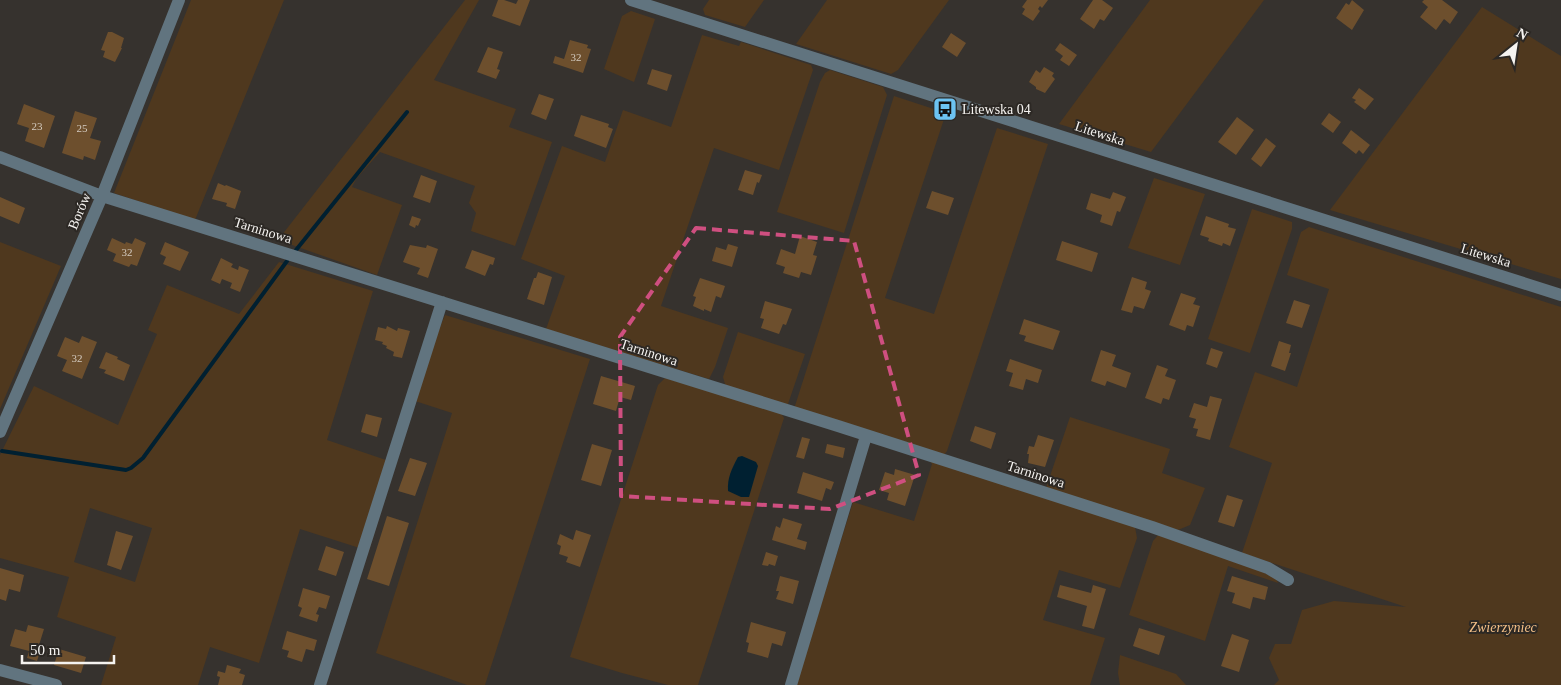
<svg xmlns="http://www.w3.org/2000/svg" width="1561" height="685" font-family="'Times New Roman',serif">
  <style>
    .green { fill: #4f381e; fill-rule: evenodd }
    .water { fill: #002031 }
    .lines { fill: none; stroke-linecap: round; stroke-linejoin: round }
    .stream { stroke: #002031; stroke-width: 4 }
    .building { fill: #6d4f2d }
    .minor { stroke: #61747f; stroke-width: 12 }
    .marked { fill: none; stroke: #cf4f80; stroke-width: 4; stroke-dasharray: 10 6; stroke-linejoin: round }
    .labels { text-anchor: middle; stroke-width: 4; stroke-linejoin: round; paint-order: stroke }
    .number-label { font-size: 11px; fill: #d3cabf }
    .poi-label { font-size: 14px; fill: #f5f3f0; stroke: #2c2824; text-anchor: start }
    .street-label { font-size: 14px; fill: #f5f3f0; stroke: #2c2824 }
    .park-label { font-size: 14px; font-style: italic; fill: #f3bf87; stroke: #2c2824 }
  </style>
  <rect width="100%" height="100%" fill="#36322e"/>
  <!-- green -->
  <path class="green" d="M 191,0 L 284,0 L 195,220 L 114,193 Z
    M 465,0 L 479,0 L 434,80 L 516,109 L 509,127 L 552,142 L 515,246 L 471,231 L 476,213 L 469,203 L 475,186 L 380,152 L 356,179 L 352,187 L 402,205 L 377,275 L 278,240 Z
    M 709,0 L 764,0 L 745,27 L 705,15 L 703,9 Z
    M 827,0 L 949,0 L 898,70 L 891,74 L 796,44 Z
    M 1150,0 L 1264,0 L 1151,152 L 1059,124 Z
    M 1482,7 L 1561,56 L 1561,279 L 1330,210 Z
    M 631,11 L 655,19 L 634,82 L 604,69 L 622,16 Z
    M 702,35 L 739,46 L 741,42 L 811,65 L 813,70 L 779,170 L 714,148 L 661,306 L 728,328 L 715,367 L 709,379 L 546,329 L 565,276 L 521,259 L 562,146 L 605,162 L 623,110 L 671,127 Z
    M 830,70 L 883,87 L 887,95 L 844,233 L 777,212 L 820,82 L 825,73 Z
    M 894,96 L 946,113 L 885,298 L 934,314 L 997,128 L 1048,144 L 947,451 L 944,455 L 794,409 Z
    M 1154,178 L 1205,194 L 1180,265 L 1128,248 Z
    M 1252,209 L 1292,222 L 1292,229 L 1250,353 L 1208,339 Z
    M 1309,227 L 1561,307 L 1561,685 L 1274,685 L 1279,680 L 1269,658 L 1275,644 L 1291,644 L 1302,610 L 1334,601 L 1406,607 L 1242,553 L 1272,463 L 1229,447 L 1255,372 L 1297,387 L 1329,289 L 1287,275 L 1301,232 Z
    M 0,242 L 61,266 L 0,409 Z
    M 279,262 L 373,291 L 327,440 L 386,460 L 445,315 L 590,359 L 485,685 L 467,685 L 376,653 L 452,413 L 415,401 L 369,551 L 300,529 L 259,663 L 210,647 L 198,685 L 101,685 L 116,637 L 57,617 L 69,577 L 0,558 L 0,455 L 34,386 L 118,425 L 157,334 L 148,330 L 167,285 L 239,314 ZM 90,508 L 152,528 L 135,582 L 74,562 Z
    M 738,332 L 805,354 L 787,407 L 729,388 L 725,384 L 723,377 Z
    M 665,378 L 781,413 L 784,418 L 698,685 L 668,685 L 622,673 L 570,657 L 658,385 Z
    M 1070,417 L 1170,449 L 1162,473 L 1205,488 L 1190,525 L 1178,530 L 1046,488 Z
    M 930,461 L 1135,527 L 1137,538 L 1120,588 L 1059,570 L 1043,620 L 1105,638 L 1090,685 L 796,685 L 853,502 L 914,521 L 932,464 Z
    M 1159,534 L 1230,558 L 1276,578 L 1278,583 L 1228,566 L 1205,641 L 1129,615 L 1153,541 Z
    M 1120,655 L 1176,674 L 1186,685 L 1120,685 L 1118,673 Z"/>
  <!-- water -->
  <path class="water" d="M 742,456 L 756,462 L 758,466 L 749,497 L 741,497 L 728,491 C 727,478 732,468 738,457 Z"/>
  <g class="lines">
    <!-- stream -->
    <path class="stream" d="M 296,250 L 407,112
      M 2,451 L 126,470 L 131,468 L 143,458 L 287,261"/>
  </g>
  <!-- building -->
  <path class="building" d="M 498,0 L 504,0 L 516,4 L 518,0 L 530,0 L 520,26 L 492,16 Z
    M 1027,0 L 1048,0 L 1042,8 L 1040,6 L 1038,9 L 1040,11 L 1033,21 L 1022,14 L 1025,9 L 1022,7 Z
    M 1093,0 L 1102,0 L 1113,8 L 1104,21 L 1100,19 L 1094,29 L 1080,19 Z
    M 1352,0 L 1364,10 L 1352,30 L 1336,18 L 1346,3 L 1349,5 Z
    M 1424,0 L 1442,0 L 1458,12 L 1450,24 L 1444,19 L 1436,30 L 1420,17 L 1428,7 L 1422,2 Z
    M 108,32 L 112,32 L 124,38 L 121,48 L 122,48 L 115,62 L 103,57 L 105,51 L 101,50 Z
    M 951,33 L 966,43 L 957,57 L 942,47 Z
    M 570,40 L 588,45 L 587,48 L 591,49 L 583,73 L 553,63 L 555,56 L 564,59 Z
    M 1060,43 L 1077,55 L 1069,66 L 1060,60 L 1063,56 L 1055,50 Z
    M 488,47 L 503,52 L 497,69 L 500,70 L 496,79 L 477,72 Z
    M 1044,67 L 1054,73 L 1052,76 L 1055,79 L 1045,93 L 1036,89 L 1036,87 L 1029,82 L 1036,70 L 1040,73 Z
    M 652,69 L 672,75 L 667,91 L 647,84 Z
    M 1359,88 L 1374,99 L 1365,110 L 1354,102 L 1356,100 L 1352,98 Z
    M 539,94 L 554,99 L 546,120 L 531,114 Z
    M 24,104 L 55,116 L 44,148 L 25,141 L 29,128 L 17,124 Z
    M 75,111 L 97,118 L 90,138 L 101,141 L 95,160 L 84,156 L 83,160 L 62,153 Z
    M 1329,113 L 1341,122 L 1333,133 L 1321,124 Z
    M 581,115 L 609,124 L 608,127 L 613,129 L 606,148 L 574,136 Z
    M 1237,117 L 1254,130 L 1236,155 L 1218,142 Z
    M 1351,130 L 1370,145 L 1363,154 L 1359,150 L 1356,154 L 1342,143 Z
    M 1266,138 L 1276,146 L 1261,167 L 1251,159 Z
    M 745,170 L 762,175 L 759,183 L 757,182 L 753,195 L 738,190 Z
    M 421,175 L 437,181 L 430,203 L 413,197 Z
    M 218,183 L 225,186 L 226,185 L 241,191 L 235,209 L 226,206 L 227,203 L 212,199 Z
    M 932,191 L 954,198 L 948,215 L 926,208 Z
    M 1113,192 L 1126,197 L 1120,212 L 1117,211 L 1112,226 L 1100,222 L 1102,215 L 1086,209 L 1091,193 L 1110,199 Z
    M 0,197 L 25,208 L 19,224 L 0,216 Z
    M 412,216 L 421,219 L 418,226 L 416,225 L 415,228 L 409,225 Z
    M 1206,216 L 1229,224 L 1228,227 L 1236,229 L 1230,246 L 1223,243 L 1222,246 L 1208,241 L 1209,238 L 1200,235 Z
    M 800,236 L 817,242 L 813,255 L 817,256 L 811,275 L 801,272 L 799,278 L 783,273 L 785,267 L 776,264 L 781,249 L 795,254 Z
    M 112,238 L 125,244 L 126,242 L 132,244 L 135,238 L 146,243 L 137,266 L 131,264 L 129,267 L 113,261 L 116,254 L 107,250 Z
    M 1062,241 L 1098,253 L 1092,272 L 1056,260 Z
    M 165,242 L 189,252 L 180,271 L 163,264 L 166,257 L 160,254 Z
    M 728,244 L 738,247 L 732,267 L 712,261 L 716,247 L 726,250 Z
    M 410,245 L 426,248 L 427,245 L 438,249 L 428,278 L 417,274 L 420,268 L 403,262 Z
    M 472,250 L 495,258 L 493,265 L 490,264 L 485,276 L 465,268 Z
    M 221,258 L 233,264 L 231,267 L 238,270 L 239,266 L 249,270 L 240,292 L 230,288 L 232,283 L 222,279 L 220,284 L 211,280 Z
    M 538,272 L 552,277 L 544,305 L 527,299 L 534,278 L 536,278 Z
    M 1132,277 L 1147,282 L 1145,289 L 1151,291 L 1144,309 L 1134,306 L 1132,313 L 1121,310 Z
    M 700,278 L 725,286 L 721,298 L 716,296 L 711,312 L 704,309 L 704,311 L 693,306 L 696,297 L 693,296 Z
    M 1181,293 L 1196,298 L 1193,304 L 1200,306 L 1193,327 L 1187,325 L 1185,331 L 1169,325 Z
    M 1294,300 L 1310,305 L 1302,328 L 1286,323 Z
    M 765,301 L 792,309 L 786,325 L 783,324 L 779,334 L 761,328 L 764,319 L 760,318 Z
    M 1024,319 L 1060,331 L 1053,350 L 1024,341 L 1026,336 L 1019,334 Z
    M 387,326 L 397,331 L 398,328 L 410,331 L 402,358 L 393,356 L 394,352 L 386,348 L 387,346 L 382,344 L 383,342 L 375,340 L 378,327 L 386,329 Z
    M 82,336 L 97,342 L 82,379 L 62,371 L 67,360 L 57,356 L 65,337 L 79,343 Z
    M 1279,341 L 1291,345 L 1289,353 L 1291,353 L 1285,371 L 1271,366 Z
    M 1211,348 L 1223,352 L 1217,368 L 1206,364 Z
    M 1101,350 L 1116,355 L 1112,366 L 1131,373 L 1126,388 L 1107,381 L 1105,386 L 1091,381 Z
    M 106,352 L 118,357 L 117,359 L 130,365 L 124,381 L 104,373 L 106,370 L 99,368 Z
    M 1010,359 L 1042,370 L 1038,383 L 1026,379 L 1023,390 L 1009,386 L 1013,373 L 1006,371 Z
    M 1157,365 L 1168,369 L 1165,376 L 1176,380 L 1169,400 L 1163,398 L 1161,404 L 1145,398 Z
    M 601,376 L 635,386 L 631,400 L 620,397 L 616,411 L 593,404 Z
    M 1210,396 L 1222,399 L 1210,440 L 1196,436 L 1198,429 L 1193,428 L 1196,419 L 1189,417 L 1194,403 L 1207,407 Z
    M 366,414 L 382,418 L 377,437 L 361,432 Z
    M 975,426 L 996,433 L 991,449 L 970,441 Z
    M 1038,435 L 1054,440 L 1045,467 L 1028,463 L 1029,454 L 1027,454 L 1029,446 L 1034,447 Z
    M 802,437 L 810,439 L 804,459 L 796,457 Z
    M 592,444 L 612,450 L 601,486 L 581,480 Z
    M 827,444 L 845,448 L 843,458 L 825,453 Z
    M 410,458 L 427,463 L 415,496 L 398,491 Z
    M 895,469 L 915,475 L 905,506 L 887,500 L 889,493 L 879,490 L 885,472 L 894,475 Z
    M 803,472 L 834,482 L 831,490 L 826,488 L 822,501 L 797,493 Z
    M 1227,495 L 1243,500 L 1234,527 L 1218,522 Z
    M 387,516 L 409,523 L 389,586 L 367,579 Z
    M 783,518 L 802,524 L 797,539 L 807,542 L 805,550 L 772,540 L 776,526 L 780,528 Z
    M 576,530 L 591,535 L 580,567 L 566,562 L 568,557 L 559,554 L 561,546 L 557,544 L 560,534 L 573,540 Z
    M 116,531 L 133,536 L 121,570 L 107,565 Z
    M 326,546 L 344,552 L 336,576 L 318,570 Z
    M 766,552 L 778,556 L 775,566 L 769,564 L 768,566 L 762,565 Z
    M 0,568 L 24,575 L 20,592 L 9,589 L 6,601 L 0,599 Z
    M 780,576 L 799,581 L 793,604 L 776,599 L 779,591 L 776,591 Z
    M 1232,576 L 1268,587 L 1265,600 L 1253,597 L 1250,609 L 1232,603 L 1235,593 L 1227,591 Z
    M 1060,585 L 1091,593 L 1093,585 L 1106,589 L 1094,629 L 1082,626 L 1087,606 L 1057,597 Z
    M 303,588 L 330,596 L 326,609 L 319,607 L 316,614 L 319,615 L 317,622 L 299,616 L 302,608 L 298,606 Z
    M 751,622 L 786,632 L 782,646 L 772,643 L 768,658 L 747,652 L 749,643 L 746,642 Z
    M 28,625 L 44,629 L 39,645 L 42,646 L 37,661 L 27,658 L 29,651 L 10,646 L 15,629 L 26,632 Z
    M 1139,628 L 1165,636 L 1159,655 L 1133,646 Z
    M 287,631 L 317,640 L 314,651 L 306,649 L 302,662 L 287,657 L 289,651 L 282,649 Z
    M 1232,634 L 1249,640 L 1239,672 L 1221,666 Z
    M 59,649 L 86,657 L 81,673 L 54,665 Z
    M 227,665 L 241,669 L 239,673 L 245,675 L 242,685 L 218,685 L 220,677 L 217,676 L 218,671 L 225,673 Z"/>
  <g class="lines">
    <!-- minor -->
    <path class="minor" d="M 631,0 L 1561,295
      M 0,157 L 102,196 L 838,426 L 1152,527 L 1268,568 L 1288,580
      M 0,432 L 102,196 L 179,0
      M 0,670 L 56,685
      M 320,685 L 442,302
      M 791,685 L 866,436"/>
  </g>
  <!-- marked area -->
  <path class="marked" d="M 696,228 L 854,241 L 919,475 L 830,509 L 621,496 L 620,337 Z"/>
  <!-- icons -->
  <defs>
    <g id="bus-square" transform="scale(1.25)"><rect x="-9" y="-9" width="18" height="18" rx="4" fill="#6cc3f2" stroke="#2c2824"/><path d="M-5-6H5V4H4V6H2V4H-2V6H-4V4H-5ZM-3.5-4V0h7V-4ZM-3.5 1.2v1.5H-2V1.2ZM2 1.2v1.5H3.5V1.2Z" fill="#111"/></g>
  </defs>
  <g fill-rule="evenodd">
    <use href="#bus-square" x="945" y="109"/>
  </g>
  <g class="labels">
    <!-- number labels -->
    <g class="number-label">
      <text x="576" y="61">32</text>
      <text x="37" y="130">23</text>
      <text x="82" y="132">25</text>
      <text x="127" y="256">32</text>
      <text x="77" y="362">32</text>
    </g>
    <!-- poi labels -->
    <g class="poi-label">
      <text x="962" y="114">Litewska 04</text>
    </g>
    <!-- street labels -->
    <g class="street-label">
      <text transform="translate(1100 133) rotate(18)" y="5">Litewska</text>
      <text transform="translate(79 211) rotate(-67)" y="5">Borów</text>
      <text transform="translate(263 230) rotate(17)" y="5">Tarninowa</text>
      <text transform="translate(1486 255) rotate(17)" y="5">Litewska</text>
      <text transform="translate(649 352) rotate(18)" y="5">Tarninowa</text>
      <text transform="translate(1036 474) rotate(18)" y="5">Tarninowa</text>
    </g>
    <!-- park labels -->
    <g class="park-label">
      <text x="1503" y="632">Zwierzyniec</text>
    </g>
  </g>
  <!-- north arrow -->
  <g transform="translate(1516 45) rotate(30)" stroke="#2c2824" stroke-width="4" paint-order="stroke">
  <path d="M0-4L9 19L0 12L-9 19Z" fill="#f5f3f0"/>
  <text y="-8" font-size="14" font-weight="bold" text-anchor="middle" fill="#f5f3f0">N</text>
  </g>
  <!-- scale -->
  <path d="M22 655v8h92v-8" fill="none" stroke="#f5f3f0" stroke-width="2.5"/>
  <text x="30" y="655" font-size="15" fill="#f5f3f0" stroke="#2c2824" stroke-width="4" paint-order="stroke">50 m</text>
</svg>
